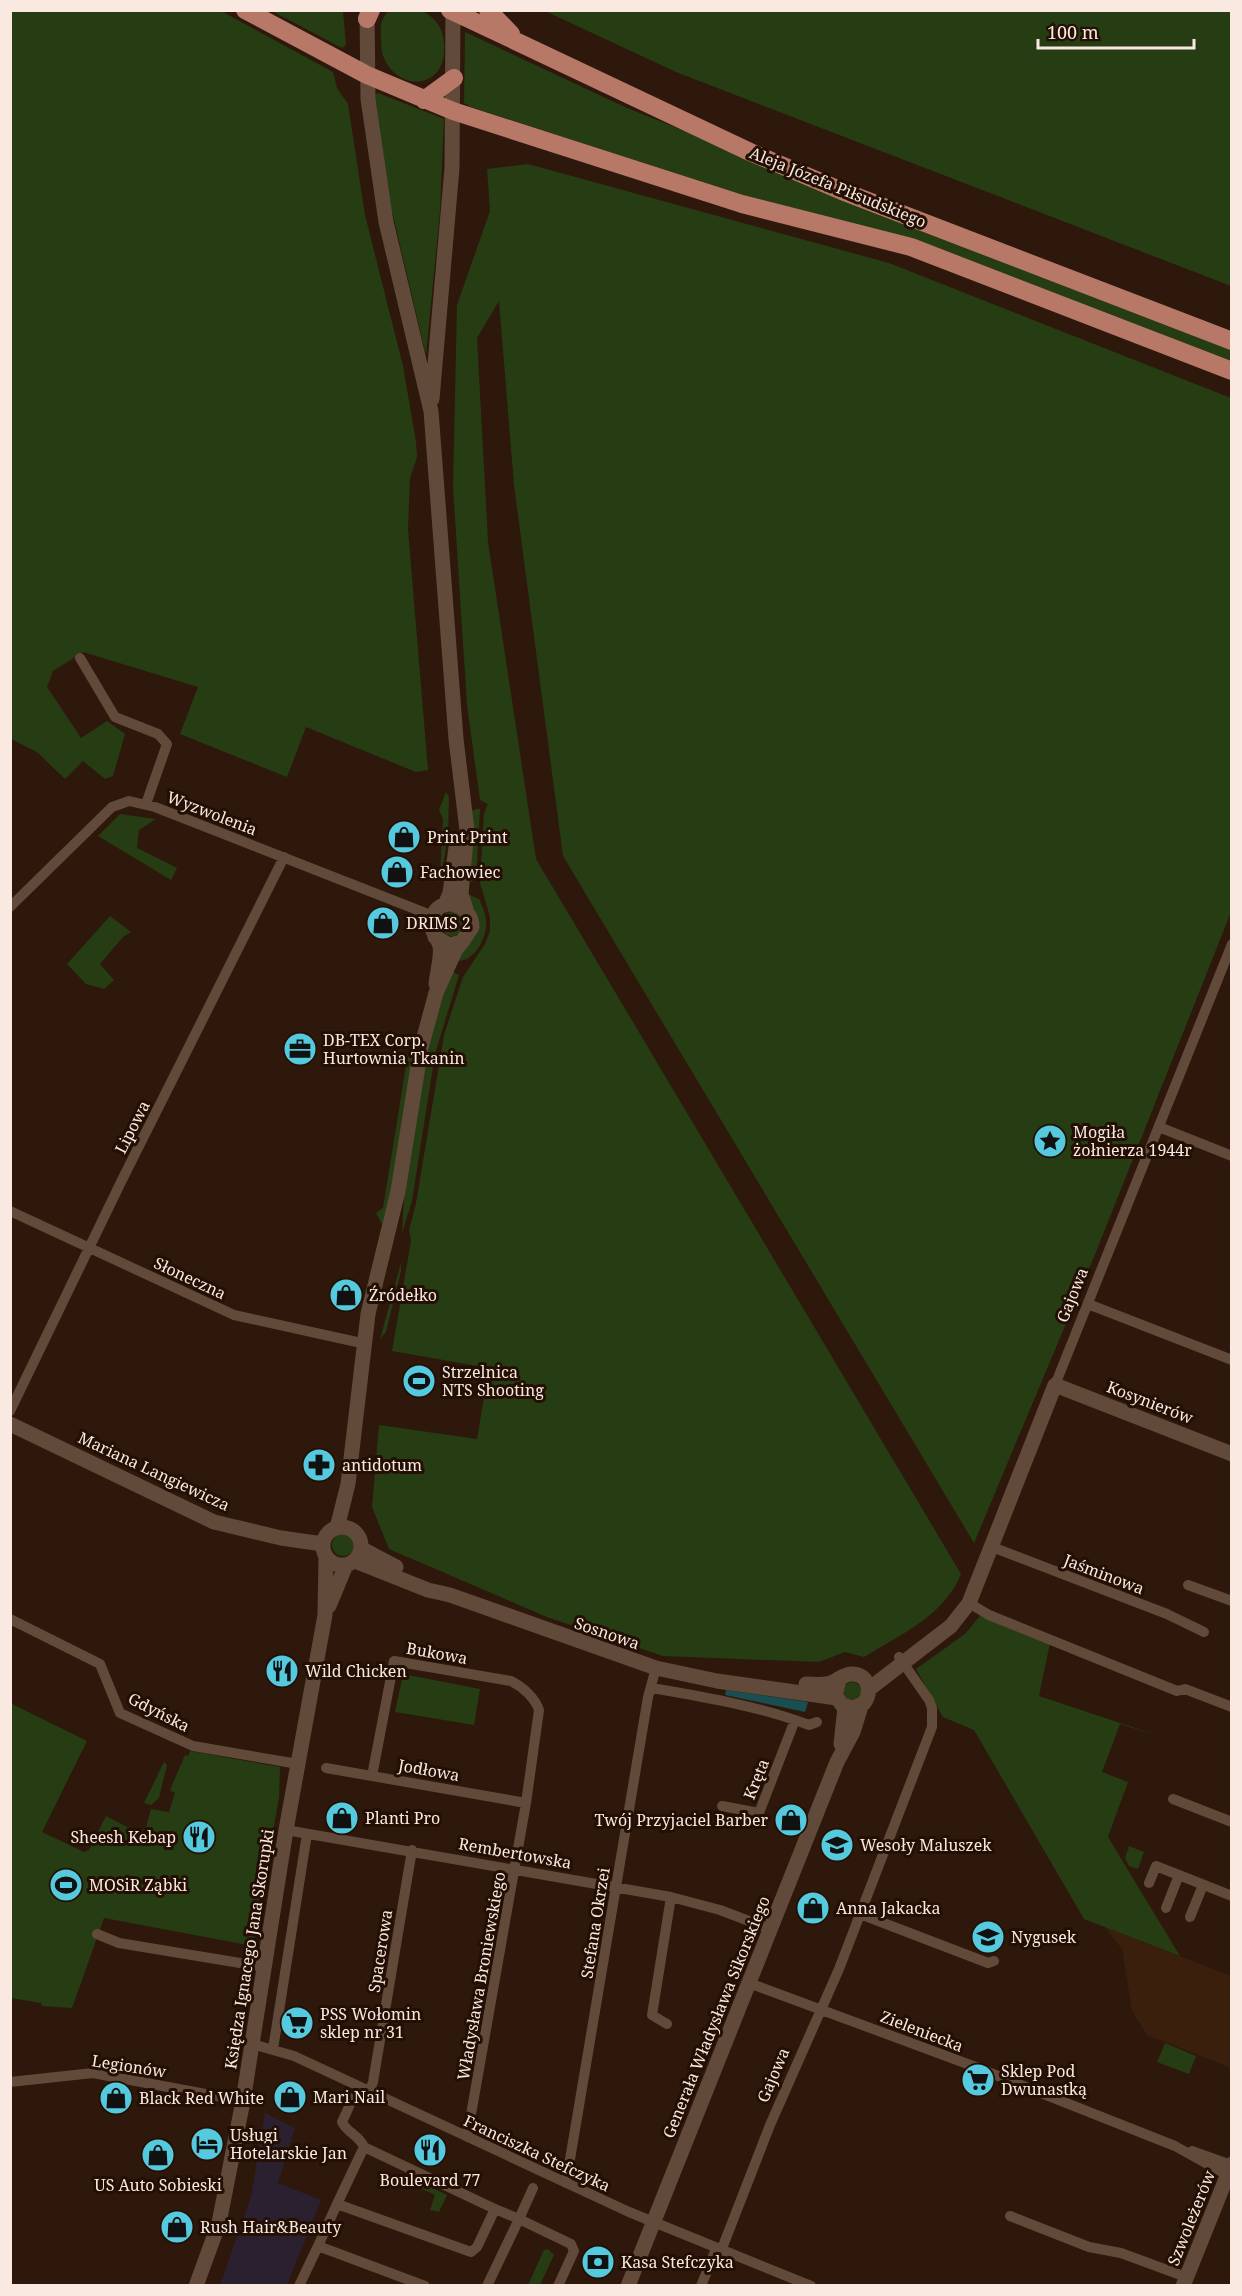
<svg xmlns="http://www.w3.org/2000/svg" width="1242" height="2296" font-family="'Noto Serif',serif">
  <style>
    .built { fill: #3a1f0d }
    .industrial { fill: #2a202f }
    .green { fill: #263d14 }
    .water { fill: #1a4f52 }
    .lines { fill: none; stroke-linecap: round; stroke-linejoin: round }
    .street { stroke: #624a3b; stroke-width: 10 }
    .secondary { stroke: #624a3b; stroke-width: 15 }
    .primary { stroke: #b77868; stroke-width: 18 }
    .labels { text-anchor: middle; stroke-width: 6; stroke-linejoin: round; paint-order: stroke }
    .street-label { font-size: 16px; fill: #f9e9e1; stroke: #230f03 }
    .poi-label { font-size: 16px; fill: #f9e9e1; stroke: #230f03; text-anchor: start }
  </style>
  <rect width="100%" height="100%" fill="#2d180b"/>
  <!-- built -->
  <path class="built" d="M 1105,1927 L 1231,1976 L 1231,2068 L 1147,2035 L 1132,2011 L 1122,1949 Z"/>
  <!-- industrial -->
  <path class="industrial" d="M 265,2113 L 295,2128 L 278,2183 L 321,2200 L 287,2285 L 220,2285 L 251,2197 Z"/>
  <!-- green -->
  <path class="green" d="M 10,11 L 221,11 L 333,72 L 337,88 L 348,104 L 365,215 L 403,366 L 416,442 L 417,457 L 410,478 L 408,529 L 428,770 L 416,772 L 306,727 L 287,777 L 180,734 L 198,687 L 83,652 L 53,671 L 47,687 L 81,738 L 107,721 L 125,734 L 113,776 L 105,779 L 83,761 L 65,779 L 37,752 L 11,739 Z
    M 272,11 L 343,11 L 346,45 L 342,48 Z
    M 389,11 L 422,11 C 436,18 443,28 444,43 C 448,91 398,92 384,58 C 381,52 381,43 381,36 C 380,25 381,18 389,11 Z
    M 545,11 L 1231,11 L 1231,286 L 676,72 Z
    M 465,32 L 627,108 L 1231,349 L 1231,363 L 908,238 L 743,195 L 471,107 L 464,103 Z
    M 378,93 L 444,119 L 440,211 L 426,355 L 391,207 L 375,95 Z
    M 528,164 L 889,263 L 1231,398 L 1231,912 L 1096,1252 L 974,1543 L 563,856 L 514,485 L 499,301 L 477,338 L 488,542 L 536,859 L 961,1574 C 945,1615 900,1635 864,1657 L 845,1652 L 819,1662 L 663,1656 L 547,1617 L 389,1549 L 372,1507 L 379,1425 L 477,1439 L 489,1368 L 392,1351 L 411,1241 L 409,1230 L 416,1203 L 444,1035 L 463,977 L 485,944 L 490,931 L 490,917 L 480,883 L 484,813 L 488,804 L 480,800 L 467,705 L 453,487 L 457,305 L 490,211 L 487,169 Z
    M 446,792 L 449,797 L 448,835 L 441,880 L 435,882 L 440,874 L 443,819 L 439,810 Z
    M 476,809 L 480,809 L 476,881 L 466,882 L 472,811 Z
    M 120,814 L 156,819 L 139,830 L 137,848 L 177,868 L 171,880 L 98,836 Z
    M 466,893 L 479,899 C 483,907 487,918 486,926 C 485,942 471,965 455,960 L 476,935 Z
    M440 924a12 12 0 1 1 24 0a12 12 0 1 1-24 0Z
    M 110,916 L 131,932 L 123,937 L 100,964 L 114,980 L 104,989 L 86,984 L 67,964 Z
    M 451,971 L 459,975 L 435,1054 L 412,1201 L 402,1233 L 405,1180 L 428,1041 Z
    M 409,1047 L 413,1047 L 413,1059 L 391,1190 L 382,1224 L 376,1213 L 383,1208 Z
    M 401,1263 L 401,1271 L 386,1332 L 380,1339 Z
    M332 1545a11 11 0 1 1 22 0a11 11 0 1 1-22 0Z
    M 984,1611 L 1050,1643 L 1039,1696 L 1162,1737 L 1120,1724 L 1102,1772 L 1128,1782 L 1108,1837 L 1180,1956 L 1084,1919 L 974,1730 L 943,1717 L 916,1669 L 965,1634 Z
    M 403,1674 L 480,1689 L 474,1725 L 395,1712 Z
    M843 1691a9 9 0 1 1 18 0a9 9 0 1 1-18 0Z
    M 10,1703 L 87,1741 L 42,1832 L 84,1852 L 89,1850 L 106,1816 L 131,1829 L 131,1837 L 139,1838 L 140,1834 L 144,1835 L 151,1809 L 169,1812 L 175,1793 L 170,1790 L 185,1755 L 188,1756 L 190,1751 L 280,1767 L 279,1797 L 253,1946 L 104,1918 L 72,2008 L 42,2006 L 41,2003 L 11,1998 Z
    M 164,1762 L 167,1765 L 159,1798 L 151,1805 L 144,1803 Z
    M 1129,1846 L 1144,1852 L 1138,1869 L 1129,1866 L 1125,1858 Z
    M 1165,2043 L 1196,2056 L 1189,2074 L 1157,2062 Z
    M 424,2184 L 447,2195 L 439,2212 L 430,2210 L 435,2195 L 422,2189 Z
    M 548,2249 L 554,2255 L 540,2285 L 528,2285 L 544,2250 Z"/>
  <!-- water -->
  <path class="water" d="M 726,1690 L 808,1702 L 805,1712 L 725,1695 Z"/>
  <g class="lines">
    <!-- street -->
    <path class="street" d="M 80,658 L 115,717 L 158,734 L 167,744 L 146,804
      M 10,907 L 112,807 L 129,801 L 155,807 L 433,916
      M 1159,1127 L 1232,1156
      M 10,1211 L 234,1315 L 366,1344
      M 1088,1304 L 1232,1360
      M 1055,1385 L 1232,944
      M 10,1411 L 121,1182 L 284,857
      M 992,1547 L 1167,1614 L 1204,1632
      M 1188,1585 L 1232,1601
      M 969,1603 L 989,1615 L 1177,1691 L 1185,1689 L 1232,1707
      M 10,1619 L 100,1664 L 120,1713 L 193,1746 L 298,1764
      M 652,1688 C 704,1697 759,1706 809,1725 L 817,1722
      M 326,1768 L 526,1803
      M 372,1776 L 394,1661 L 511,1681 C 523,1687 535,1698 539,1710 L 526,1803 L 467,2137
      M 1173,1799 L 1232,1822
      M 722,1806 L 759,1813 L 795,1720
      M 286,1830 L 671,1897 L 720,1910 L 770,1929
      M 1149,1883 L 1156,1866 L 1232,1896
      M 1166,1908 L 1179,1875
      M 860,1914 L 988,1963 L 994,1961
      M 1190,1917 L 1203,1885
      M 97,1934 L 119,1943 L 264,1967
      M 749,1983 L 973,2066 L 1175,2146 L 1227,2175
      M 667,2024 L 652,2015 L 671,1897
      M 252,2044 L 294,2056 L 629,2212 L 811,2286
      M 273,2049 L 307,1834
      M 10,2082 L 93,2073 L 243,2101
      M 369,2092 L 373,2082 L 412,1850
      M 353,2098 L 342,2122 C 347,2133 359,2135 364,2147
      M 1192,2151 L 1231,2165
      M 566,2183 L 648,1697 L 656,1668
      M 495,2209 L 519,2219 L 533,2188
      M 1010,2216 L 1089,2247 L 1121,2253 L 1186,2277
      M 318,2246 L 337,2204 L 471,2252 L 477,2247 L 495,2209 L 364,2147 L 337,2204
      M 721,2251 L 770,2125 L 839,1969 L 932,1727 L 932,1708 L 929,1700 L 899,1657
      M 299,2286 L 318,2246 L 425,2286
      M 487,2286 L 519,2219 L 571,2244 L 574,2251 L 558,2286
      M 701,2286 L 716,2249"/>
    <!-- secondary -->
    <path class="secondary" d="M 367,10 L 368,99 L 386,222 L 431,411 L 456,739 L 467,830 L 461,894 L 466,909
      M 432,399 L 452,168 L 453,10
      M 445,905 L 450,893 L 457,840
      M 435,937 L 449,945 L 462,942 L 472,927 C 472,903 438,894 432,919 C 429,930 437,936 440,946 C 442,957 437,972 436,984
      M 10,1424 L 214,1522 L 281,1538 L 323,1544
      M323 1546a19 19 0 1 1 38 0a19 19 0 1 1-38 0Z
      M 337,1528 L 348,1484 L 368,1314 L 398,1191 L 421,1048 L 436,993 L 456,949 L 462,942
      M 362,1549 L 396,1567
      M 355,1561 L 428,1590 L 450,1595 L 656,1668 L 717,1681 L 837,1698
      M 329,1606 L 346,1565
      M 806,1684 C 813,1684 820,1685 826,1684 C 836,1683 843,1673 853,1674 C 869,1675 872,1692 864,1703 L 853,1708 L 842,1705 L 835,1695 L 839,1680
      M 869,1689 L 951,1626 L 969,1603 L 1055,1385 L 1232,1454
      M 841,1744 L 845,1707
      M 196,2286 L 219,2223 L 243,2101 L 286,1830 L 325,1615 L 326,1557
      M 628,2286 L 837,1762 L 853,1732 L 861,1706
      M 1183,2286 L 1232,2164"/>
    <!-- primary -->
    <path class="primary" d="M 245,10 L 367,75 L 453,111 L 742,204 L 911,247 L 1232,371
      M 450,10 L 750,152 L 842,191 L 1232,341
      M 488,10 L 511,34
      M 367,19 L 371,10
      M 424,100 L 454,78"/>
  </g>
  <!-- icons -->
  <defs>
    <g id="shop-disc" transform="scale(1.725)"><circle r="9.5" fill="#55cadf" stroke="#230f03"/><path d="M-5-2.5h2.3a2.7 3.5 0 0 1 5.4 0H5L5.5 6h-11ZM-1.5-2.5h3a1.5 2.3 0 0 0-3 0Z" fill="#111"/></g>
    <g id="office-disc" transform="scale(1.725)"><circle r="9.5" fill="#55cadf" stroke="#230f03"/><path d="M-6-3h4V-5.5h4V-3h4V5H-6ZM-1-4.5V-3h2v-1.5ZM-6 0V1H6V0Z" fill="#111"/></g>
    <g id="sight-disc" transform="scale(1.725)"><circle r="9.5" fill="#55cadf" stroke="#230f03"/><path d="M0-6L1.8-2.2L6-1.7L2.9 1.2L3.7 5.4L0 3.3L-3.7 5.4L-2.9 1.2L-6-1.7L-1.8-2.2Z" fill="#111"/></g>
    <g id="stadium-disc" transform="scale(1.725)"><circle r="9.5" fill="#55cadf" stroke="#230f03"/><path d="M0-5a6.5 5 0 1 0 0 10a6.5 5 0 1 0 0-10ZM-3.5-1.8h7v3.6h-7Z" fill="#111"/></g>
    <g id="pharmacy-disc" transform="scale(1.725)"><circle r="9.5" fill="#55cadf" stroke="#230f03"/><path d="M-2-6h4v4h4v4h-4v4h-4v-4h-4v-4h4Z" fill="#111"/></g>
    <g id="restaurant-disc" transform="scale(1.725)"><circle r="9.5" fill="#55cadf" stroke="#230f03"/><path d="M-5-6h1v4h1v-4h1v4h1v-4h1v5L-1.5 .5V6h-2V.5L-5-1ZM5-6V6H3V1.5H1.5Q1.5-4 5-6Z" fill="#111"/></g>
    <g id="school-disc" transform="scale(1.725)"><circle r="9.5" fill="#55cadf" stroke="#230f03"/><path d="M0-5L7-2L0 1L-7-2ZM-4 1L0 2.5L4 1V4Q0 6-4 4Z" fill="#111"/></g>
    <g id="supermarket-disc" transform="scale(1.725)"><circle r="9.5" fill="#55cadf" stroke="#230f03"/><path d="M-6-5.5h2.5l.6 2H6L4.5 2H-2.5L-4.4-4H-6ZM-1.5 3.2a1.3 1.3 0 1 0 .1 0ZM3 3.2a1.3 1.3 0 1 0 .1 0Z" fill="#111"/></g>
    <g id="hotel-disc" transform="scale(1.725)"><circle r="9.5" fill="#55cadf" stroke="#230f03"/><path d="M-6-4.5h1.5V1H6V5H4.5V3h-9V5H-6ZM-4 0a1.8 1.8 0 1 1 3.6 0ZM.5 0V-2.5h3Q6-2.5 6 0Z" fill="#111"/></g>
    <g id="bank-disc" transform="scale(1.725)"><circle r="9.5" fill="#55cadf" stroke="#230f03"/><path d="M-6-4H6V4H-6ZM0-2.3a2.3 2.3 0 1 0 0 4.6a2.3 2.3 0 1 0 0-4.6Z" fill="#111"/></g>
  </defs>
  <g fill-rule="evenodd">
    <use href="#shop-disc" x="404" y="837"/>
    <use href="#shop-disc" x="397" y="872"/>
    <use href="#shop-disc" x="383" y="923"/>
    <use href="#office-disc" x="300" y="1049"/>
    <use href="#sight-disc" x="1050" y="1141"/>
    <use href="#shop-disc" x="346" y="1295"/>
    <use href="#stadium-disc" x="419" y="1381"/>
    <use href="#pharmacy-disc" x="319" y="1465"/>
    <use href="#restaurant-disc" x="282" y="1671"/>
    <use href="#shop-disc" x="342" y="1818"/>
    <use href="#shop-disc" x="791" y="1820"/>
    <use href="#restaurant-disc" x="199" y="1837"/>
    <use href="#school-disc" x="837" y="1845"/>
    <use href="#stadium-disc" x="66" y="1885"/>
    <use href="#shop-disc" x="813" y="1908"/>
    <use href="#school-disc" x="988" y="1937"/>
    <use href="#supermarket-disc" x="297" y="2023"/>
    <use href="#supermarket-disc" x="978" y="2080"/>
    <use href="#shop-disc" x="290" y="2097"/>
    <use href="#shop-disc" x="116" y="2098"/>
    <use href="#hotel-disc" x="207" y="2144"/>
    <use href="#restaurant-disc" x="430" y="2150"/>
    <use href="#shop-disc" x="158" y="2155"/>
    <use href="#shop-disc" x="177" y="2227"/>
    <use href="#bank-disc" x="598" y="2262"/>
  </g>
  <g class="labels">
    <!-- street labels -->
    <g class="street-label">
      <text transform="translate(838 187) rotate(22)" y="6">Aleja Józefa Piłsudskiego</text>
      <text transform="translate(212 813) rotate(21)" y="6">Wyzwolenia</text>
      <text transform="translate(132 1127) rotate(-63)" y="6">Lipowa</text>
      <text transform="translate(190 1278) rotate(25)" y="6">Słoneczna</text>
      <text transform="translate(1072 1295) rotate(-68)" y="6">Gajowa</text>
      <text transform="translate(1150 1402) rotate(21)" y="6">Kosynierów</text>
      <text transform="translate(154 1471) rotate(25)" y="6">Mariana Langiewicza</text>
      <text transform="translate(1104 1574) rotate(21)" y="6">Jaśminowa</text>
      <text transform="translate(607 1633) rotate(19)" y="6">Sosnowa</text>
      <text transform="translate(437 1653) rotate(10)" y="6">Bukowa</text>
      <text transform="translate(159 1712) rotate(27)" y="6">Gdyńska</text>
      <text transform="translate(429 1770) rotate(10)" y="6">Jodłowa</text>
      <text transform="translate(756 1779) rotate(-68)" y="6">Kręta</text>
      <text transform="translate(515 1853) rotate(10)" y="6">Rembertowska</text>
      <text transform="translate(595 1923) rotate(-81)" y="6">Stefana Okrzei</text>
      <text transform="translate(249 1949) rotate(-81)" y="6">Księdza Ignacego Jana Skorupki</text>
      <text transform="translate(380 1951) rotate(-81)" y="6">Spacerowa</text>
      <text transform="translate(481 1976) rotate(-80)" y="6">Władysława Broniewskiego</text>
      <text transform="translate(716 2017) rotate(-68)" y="6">Generała Władysława Sikorskiego</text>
      <text transform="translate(922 2031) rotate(21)" y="6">Zieleniecka</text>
      <text transform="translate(129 2066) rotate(9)" y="6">Legionów</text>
      <text transform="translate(773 2075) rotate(-67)" y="6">Gajowa</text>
      <text transform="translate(537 2153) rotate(25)" y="6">Franciszka Stefczyka</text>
      <text transform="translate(1191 2218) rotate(-68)" y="6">Szwoleżerów</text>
    </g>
    <!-- poi labels -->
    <g class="poi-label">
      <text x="427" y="843">Print Print</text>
      <text x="420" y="878">Fachowiec</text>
      <text x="406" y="929">DRIMS 2</text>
      <text x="323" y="1046">DB-TEX Corp.<tspan x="323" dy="18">Hurtownia Tkanin</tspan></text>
      <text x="1073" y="1138">Mogiła<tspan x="1073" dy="18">żołnierza 1944r</tspan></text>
      <text x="369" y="1301">Źródełko</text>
      <text x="442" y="1378">Strzelnica<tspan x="442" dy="18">NTS Shooting</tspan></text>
      <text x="342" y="1471">antidotum</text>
      <text x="305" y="1677">Wild Chicken</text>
      <text x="365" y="1824">Planti Pro</text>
      <text x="768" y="1826" text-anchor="end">Twój Przyjaciel Barber</text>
      <text x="176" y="1843" text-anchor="end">Sheesh Kebap</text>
      <text x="860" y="1851">Wesoły Maluszek</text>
      <text x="89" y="1891">MOSiR Ząbki</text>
      <text x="836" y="1914">Anna Jakacka</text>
      <text x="1011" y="1943">Nygusek</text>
      <text x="320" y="2020">PSS Wołomin<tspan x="320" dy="18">sklep nr 31</tspan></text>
      <text x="1001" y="2077">Sklep Pod<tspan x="1001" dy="18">Dwunastką</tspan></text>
      <text x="313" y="2103">Mari Nail</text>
      <text x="139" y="2104">Black Red White</text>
      <text x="230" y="2141">Usługi<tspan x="230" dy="18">Hotelarskie Jan</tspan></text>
      <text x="430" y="2186" text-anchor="middle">Boulevard 77</text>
      <text x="158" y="2191" text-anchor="middle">US Auto Sobieski</text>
      <text x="200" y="2233">Rush Hair&amp;Beauty</text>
      <text x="621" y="2268">Kasa Stefczyka</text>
    </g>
  </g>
  <!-- border -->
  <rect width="1242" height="2296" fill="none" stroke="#f9e9e1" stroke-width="24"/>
  <!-- scale -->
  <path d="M1038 39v9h156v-9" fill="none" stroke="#f9e9e1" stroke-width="3"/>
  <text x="1047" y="39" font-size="18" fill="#f9e9e1" stroke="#230f03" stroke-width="4.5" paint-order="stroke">100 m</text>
</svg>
